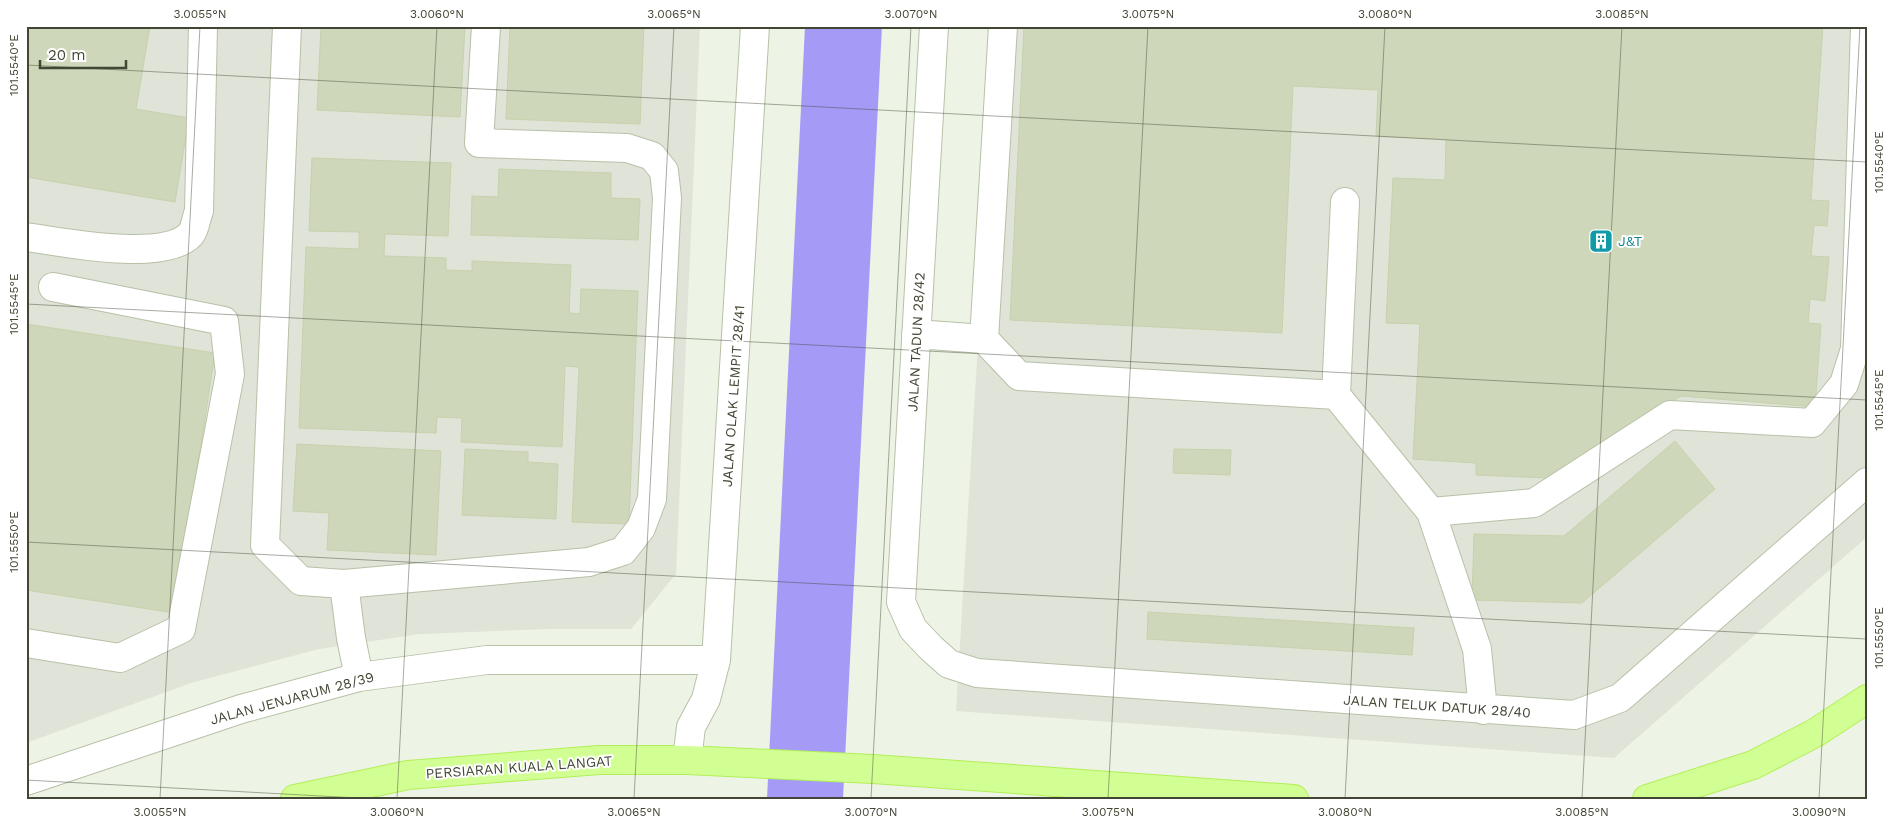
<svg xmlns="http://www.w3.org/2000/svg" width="1893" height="825" font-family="'Work Sans',sans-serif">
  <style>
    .industrial { fill: #e0e3d7 }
    .water { fill: #a59bf7 }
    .building { fill: #ced7b9; stroke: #c6d2ac }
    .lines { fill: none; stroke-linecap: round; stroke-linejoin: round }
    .minor-casing { stroke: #b7c1a7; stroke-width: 30 }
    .major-casing { stroke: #b2ef58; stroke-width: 30 }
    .minor { stroke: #fff; stroke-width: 28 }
    .major { stroke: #d2ff93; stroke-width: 28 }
    .ticks { fill: none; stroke: #414734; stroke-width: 1; stroke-opacity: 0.45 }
    .labels { text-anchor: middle; stroke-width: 4; stroke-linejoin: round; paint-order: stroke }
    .culture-label { font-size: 14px; fill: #0d838f; stroke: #fff; text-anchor: start }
    .street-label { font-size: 14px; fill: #414734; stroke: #fff }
    .neatline { fill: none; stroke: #414734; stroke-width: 2 }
    .ticks-label { font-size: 12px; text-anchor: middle; fill: #414734 }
  </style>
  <rect width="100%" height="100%" fill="#eef4e5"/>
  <!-- industrial -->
  <path class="industrial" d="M 26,26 L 700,26 L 676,574 L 631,629 L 550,629 L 420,634 L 319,649 L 191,683 L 26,743 Z
    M 997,26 L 1867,26 L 1867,537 L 1614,758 L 956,711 Z"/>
  <!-- water -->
  <path class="water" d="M 805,26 L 882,26 L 843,799 L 767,799 Z"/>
  <!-- building -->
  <path class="building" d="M 26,26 L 150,26 L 136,109 L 189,118 L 175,202 L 26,177 Z
    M 321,26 L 465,26 L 460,117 L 317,110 Z
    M 510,26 L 644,26 L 640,124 L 506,119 Z
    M 1024,26 L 1823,26 L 1811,200 L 1829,201 L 1827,226 L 1814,225 L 1811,256 L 1829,257 L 1825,301 L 1810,299 L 1808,323 L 1821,324 L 1815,407 L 1681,396 L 1546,478 L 1476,475 L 1476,463 L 1413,459 L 1420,324 L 1386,323 L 1393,178 L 1445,180 L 1446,139 L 1376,136 L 1378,90 L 1293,86 L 1282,333 L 1010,320 Z
    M 312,158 L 451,163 L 448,236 L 385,234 L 384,256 L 446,258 L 446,270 L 472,271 L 472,261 L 571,265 L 569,313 L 580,314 L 581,289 L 638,291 L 629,524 L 572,522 L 579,367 L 565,366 L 562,447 L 461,442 L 462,418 L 437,417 L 436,433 L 299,428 L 306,247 L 359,249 L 359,232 L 309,231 Z
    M 499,169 L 611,173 L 611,198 L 640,199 L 638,240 L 471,235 L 472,196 L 498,197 Z
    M 26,324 L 215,353 L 175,613 L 26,590 Z
    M 1675,441 L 1715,489 L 1582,603 L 1472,600 L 1474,534 L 1564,536 Z
    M 297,444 L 441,451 L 436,555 L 327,550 L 329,513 L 293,511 Z
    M 465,449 L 528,452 L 528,462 L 558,464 L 556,519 L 462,515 Z
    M 1174,449 L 1231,450 L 1230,475 L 1173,473 Z
    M 1148,612 L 1414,628 L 1412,655 L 1147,639 Z"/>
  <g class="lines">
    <!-- minor casing -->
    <g class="minor-casing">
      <path id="minor" d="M 287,26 L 265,545 L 301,581 L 344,584 L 589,562 L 623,551 L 641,528 L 652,499 L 667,198 L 664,171 L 652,156 L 627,148 L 479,143 L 486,26
        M 934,26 L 901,602 L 913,629 L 931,648 L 949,664 L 977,673 L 1574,715 L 1620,698 L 1867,482
        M 1345,202 L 1336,395 L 1431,512 L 1477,649 L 1483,710
        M 26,237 C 63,242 160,262 189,236 C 195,231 196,218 199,211 L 203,26
        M 916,334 L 984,339 L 1019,376 L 1336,395
        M 984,339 L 1003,26
        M 1431,512 L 1534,503 L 1670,415 L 1812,423 L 1844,384 L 1855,349 L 1865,26
        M 344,584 L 351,638 L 359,677
        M 26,643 L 120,658 L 181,629 L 230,374 L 224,321 L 53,287
        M 687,760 L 691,727 L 706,699 L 716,660 L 755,26
        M 26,781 L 241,709 L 359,677 L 487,660 L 716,660"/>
    </g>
    <!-- major casing -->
    <g class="major-casing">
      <path id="major" d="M 295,799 L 408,775 L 599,760 L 687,760 L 873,769 L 1294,799
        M 1647,799 L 1753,765 L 1815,733 L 1867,699"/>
    </g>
    <!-- minor -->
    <use href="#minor" class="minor"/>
    <!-- major -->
    <use href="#major" class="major"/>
  </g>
  <!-- ticks -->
  <path class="ticks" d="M 26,65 L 1867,162M 26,304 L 1867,400M 26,542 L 1867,639M 26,780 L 376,799M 160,799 L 200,26M 397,799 L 437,26M 634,799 L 674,26M 871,799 L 911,26M 1108,799 L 1148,26M 1345,799 L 1385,26M 1582,799 L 1622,26M 1819,799 L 1860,26"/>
  <!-- icons -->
  <defs>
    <g id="building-square" transform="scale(1.25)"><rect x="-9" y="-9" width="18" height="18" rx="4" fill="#0f9aa8" stroke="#fff"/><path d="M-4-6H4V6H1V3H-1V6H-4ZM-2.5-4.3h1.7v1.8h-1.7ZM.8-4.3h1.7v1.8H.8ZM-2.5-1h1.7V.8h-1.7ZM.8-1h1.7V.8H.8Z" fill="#fff"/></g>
  </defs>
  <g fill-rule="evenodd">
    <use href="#building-square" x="1601" y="241"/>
  </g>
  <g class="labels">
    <!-- culture labels -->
    <g class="culture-label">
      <text x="1618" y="246">J&amp;T</text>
    </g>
    <!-- street labels -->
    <g class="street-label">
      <text transform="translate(916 342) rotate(-87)" y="5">JALAN TADUN 28/42</text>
      <text transform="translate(733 396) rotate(-86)" y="5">JALAN OLAK LEMPIT 28/41</text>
      <text transform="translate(292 698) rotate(-15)" y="5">JALAN JENJARUM 28/39</text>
      <text transform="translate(1437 706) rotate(4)" y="5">JALAN TELUK DATUK 28/40</text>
      <text transform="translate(519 767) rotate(-4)" y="5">PERSIARAN KUALA LANGAT</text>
    </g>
  </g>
  <!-- border -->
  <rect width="1893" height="825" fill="none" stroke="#ffffff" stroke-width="55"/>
  <!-- scale -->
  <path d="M40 60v8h86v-8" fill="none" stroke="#414734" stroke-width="2.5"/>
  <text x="48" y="60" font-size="15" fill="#414734" stroke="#ffffff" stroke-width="4" paint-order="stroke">20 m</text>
  <rect x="28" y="28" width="1838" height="770" class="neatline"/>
  <g class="ticks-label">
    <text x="200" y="18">3.0055°N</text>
    <text x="437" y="18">3.0060°N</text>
    <text x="674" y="18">3.0065°N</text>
    <text x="911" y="18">3.0070°N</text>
    <text x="1148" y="18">3.0075°N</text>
    <text x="1385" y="18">3.0080°N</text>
    <text x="1622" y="18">3.0085°N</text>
    <text transform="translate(14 65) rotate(-90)" y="4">101.5540°E</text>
    <text transform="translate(1879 162) rotate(-90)" y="4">101.5540°E</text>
    <text transform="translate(14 304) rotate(-90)" y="4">101.5545°E</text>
    <text transform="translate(1879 400) rotate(-90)" y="4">101.5545°E</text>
    <text transform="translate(14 542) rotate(-90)" y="4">101.5550°E</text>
    <text transform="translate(1879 638) rotate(-90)" y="4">101.5550°E</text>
    <text x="160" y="816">3.0055°N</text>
    <text x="397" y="816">3.0060°N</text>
    <text x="634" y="816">3.0065°N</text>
    <text x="871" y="816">3.0070°N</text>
    <text x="1108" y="816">3.0075°N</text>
    <text x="1345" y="816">3.0080°N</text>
    <text x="1582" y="816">3.0085°N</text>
    <text x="1819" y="816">3.0090°N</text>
  </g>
</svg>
